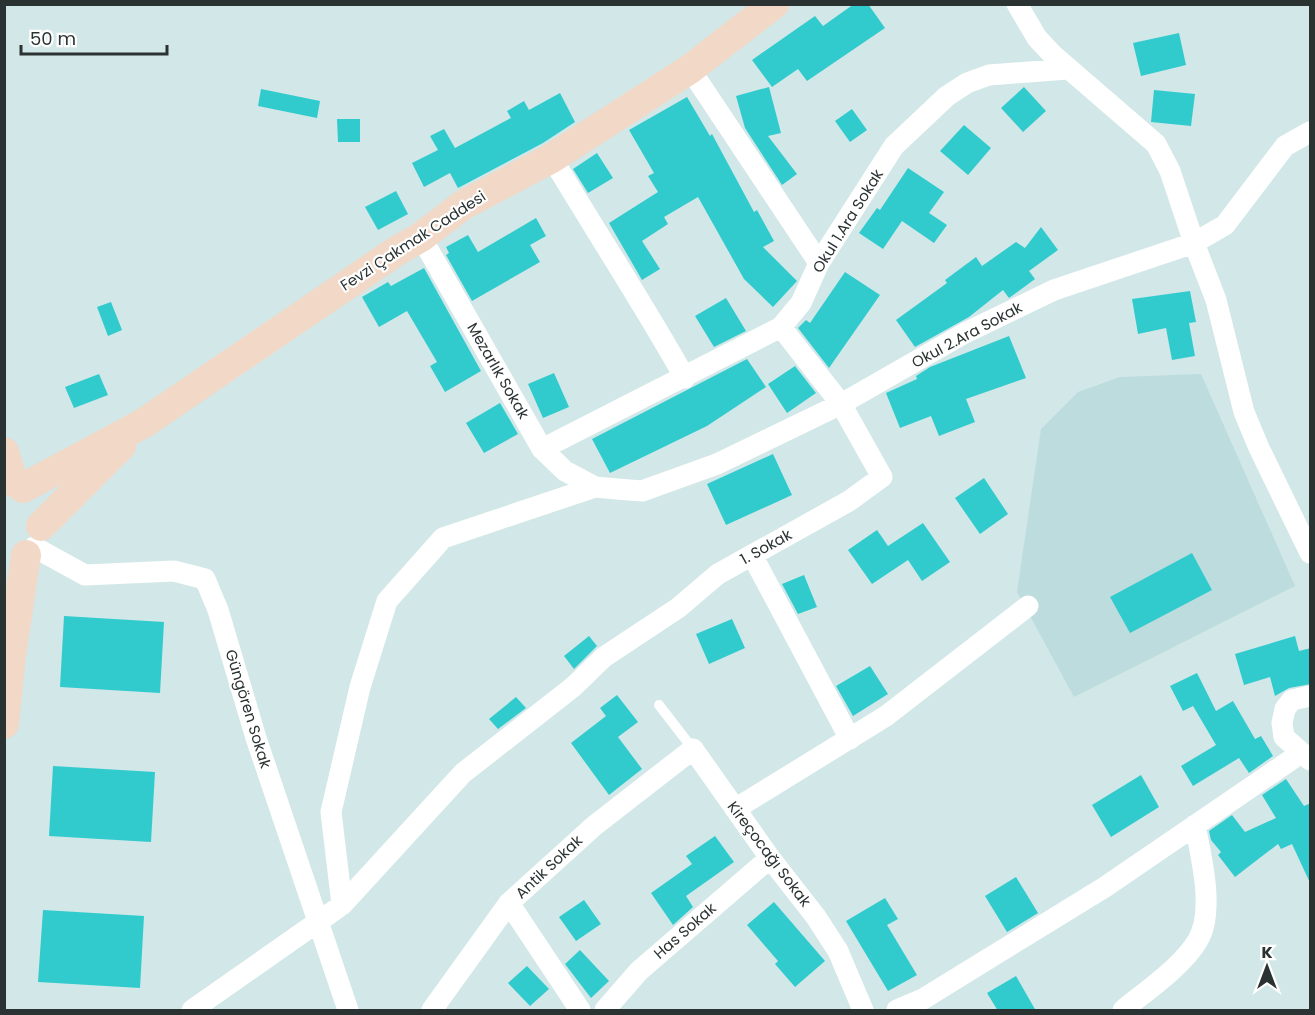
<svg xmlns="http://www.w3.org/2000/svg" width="1315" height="1015" font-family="Poppins,sans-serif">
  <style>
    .built { fill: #bddcdd }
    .building { fill: #31cbce }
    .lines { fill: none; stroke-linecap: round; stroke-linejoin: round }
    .lane { stroke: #fff; stroke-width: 10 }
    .street { stroke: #fff; stroke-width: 21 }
    .secondary { stroke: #f2d8c6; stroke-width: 30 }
    .labels { text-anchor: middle; stroke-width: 4.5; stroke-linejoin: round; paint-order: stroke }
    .street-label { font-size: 15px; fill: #2a3232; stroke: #fff }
  </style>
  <rect width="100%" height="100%" fill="#d2e7e7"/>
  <!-- built -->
  <path class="built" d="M 1201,374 L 1295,586 L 1074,697 L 1017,592 L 1041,429 L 1078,392 L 1120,377 Z"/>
  <!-- building -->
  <path class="building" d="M 854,4 L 868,4 L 885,28 L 807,81 L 798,69 L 772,87 L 752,60 L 815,16 L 823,26 Z
    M 1179,33 L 1186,65 L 1141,76 L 1133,43 Z
    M 769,87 L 781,133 L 768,136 L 797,174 L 782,185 L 745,128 L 736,96 Z
    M 1024,87 L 1046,111 L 1023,132 L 1001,108 Z
    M 261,89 L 320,101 L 317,118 L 258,106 Z
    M 1154,90 L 1195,94 L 1191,126 L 1151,122 Z
    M 560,93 L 575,122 L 543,143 L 458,188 L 450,173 L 424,187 L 412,163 L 438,150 L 430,136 L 444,129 L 455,148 L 511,118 L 507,111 L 524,101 L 529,110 Z
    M 687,97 L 710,136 L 712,134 L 754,212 L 757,210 L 774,241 L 763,247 L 797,281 L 773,307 L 744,279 L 698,197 L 664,217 L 668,224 L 642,241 L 660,269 L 642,280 L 609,223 L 658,192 L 648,176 L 654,173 L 629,130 Z
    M 852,109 L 867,130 L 850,142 L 835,121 Z
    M 337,119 L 360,119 L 360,142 L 338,142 Z
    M 964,125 L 991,148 L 968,175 L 940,151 Z
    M 597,153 L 613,178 L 588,193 L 573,169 Z
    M 908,168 L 944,192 L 929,213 L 947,225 L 934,243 L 902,221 L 883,249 L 859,233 L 877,208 L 880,210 Z
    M 396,191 L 408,214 L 378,230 L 365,207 Z
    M 536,218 L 546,236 L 530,245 L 540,262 L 472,301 L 446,255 L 449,253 L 446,247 L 468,235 L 478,252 Z
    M 1041,227 L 1058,250 L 1029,271 L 1035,279 L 1009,298 L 1003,290 L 969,317 L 915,347 L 896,320 L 947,283 L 945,280 L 976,257 L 982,266 L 1016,242 L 1025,248 Z
    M 424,268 L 481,371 L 445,392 L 430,366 L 437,362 L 407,311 L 379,327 L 362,297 L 388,282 L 391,286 Z
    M 845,272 L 880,295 L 829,368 L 798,328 L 806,320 L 810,323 Z
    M 1190,291 L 1196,322 L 1189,323 L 1195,356 L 1172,360 L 1166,328 L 1138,334 L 1132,299 Z
    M 726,298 L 746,331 L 714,347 L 695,316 Z
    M 111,302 L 122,330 L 108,336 L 97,307 Z
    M 1009,336 L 1026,378 L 966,399 L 975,422 L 939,436 L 931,416 L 900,428 L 886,393 L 917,379 L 916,376 L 930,367 Z
    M 747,359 L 766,387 L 707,426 L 610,473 L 592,439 Z
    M 795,366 L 816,393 L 787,413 L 768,384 Z
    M 554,373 L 569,407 L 543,418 L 528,384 Z
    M 99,374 L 108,395 L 74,408 L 65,387 Z
    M 500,403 L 518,434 L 484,453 L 466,423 Z
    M 773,454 L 792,495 L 726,525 L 707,484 Z
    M 984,478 L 1008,514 L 980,534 L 955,498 Z
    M 923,523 L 950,562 L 922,581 L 908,560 L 872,584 L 848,550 L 877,530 L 888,546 Z
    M 1192,553 L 1212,590 L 1130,633 L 1110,597 Z
    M 804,575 L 817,607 L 798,614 L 782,584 Z
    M 64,616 L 164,622 L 160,693 L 60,687 Z
    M 732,619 L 745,648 L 709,664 L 696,634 Z
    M 589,636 L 597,646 L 574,669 L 564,656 Z
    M 1295,636 L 1299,651 L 1311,648 L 1311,684 L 1289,688 L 1275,696 L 1270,677 L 1244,685 L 1235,654 Z
    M 870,666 L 888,694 L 853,716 L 836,686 Z
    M 1197,673 L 1216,711 L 1233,701 L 1255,739 L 1261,736 L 1273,756 L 1249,773 L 1239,758 L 1193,786 L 1181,766 L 1216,745 L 1193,706 L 1183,711 L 1170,686 Z
    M 617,695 L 638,722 L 618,737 L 642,769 L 609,795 L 571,743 L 606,716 L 600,708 Z
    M 516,697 L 526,708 L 498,729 L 489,719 Z
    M 53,766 L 155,772 L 151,842 L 49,836 Z
    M 1141,775 L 1159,807 L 1111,837 L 1092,805 Z
    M 1286,779 L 1304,806 L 1311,803 L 1311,885 L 1292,844 L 1281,849 L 1278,844 L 1235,877 L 1218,855 L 1221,852 L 1211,840 L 1209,831 L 1232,815 L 1245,832 L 1276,818 L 1262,795 Z
    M 715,836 L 734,862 L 686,896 L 693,907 L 673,925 L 651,893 L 692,864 L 686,856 Z
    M 1016,877 L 1038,913 L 1007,932 L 985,896 Z
    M 885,898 L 898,919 L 887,925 L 917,975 L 888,991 L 846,921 Z
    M 584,900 L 601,924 L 576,941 L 559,917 Z
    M 774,902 L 825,961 L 795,987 L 775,964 L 778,961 L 747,925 Z
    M 43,910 L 144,916 L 140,988 L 38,982 Z
    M 580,950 L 609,981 L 591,998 L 565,964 Z
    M 527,966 L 549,989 L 530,1006 L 508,983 Z
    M 1016,976 L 1036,1011 L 998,1011 L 987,993 Z"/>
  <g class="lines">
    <!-- lane -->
    <path class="lane" d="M 659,705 L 693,749"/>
    <!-- street -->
    <path class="street" d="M 1017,4 L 1037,38 L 1053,55 L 1156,144 L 1170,171 L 1194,243 L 1216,300 L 1244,412 L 1259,448 L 1310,553
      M 690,69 L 819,263
      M 552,158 C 596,232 643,303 685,378
      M 421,237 L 542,449 L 565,471 L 595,487 L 617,489 L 642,491 L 717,464 L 841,404 L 965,333 L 1054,290 L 1194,243 L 1225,225 L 1285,146 L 1310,132
      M 542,449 L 781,327 L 801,303 L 819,263 L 894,146 L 947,96 L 967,83 L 989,75 L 1067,69
      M 34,547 L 85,575 L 174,571 L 205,579 L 218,610 L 256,738 L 348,1010
      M 752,555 L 850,739
      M 1310,760 L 1284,737 L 1282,723 L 1285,709 L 1292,700 L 1310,696
      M 735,809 L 886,716 L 1028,606
      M 509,903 L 580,1010
      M 342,905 L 331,812 L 360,687 L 387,601 L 443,538 L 595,487
      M 192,1010 L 342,905 L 463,773 L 573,687 L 604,657 L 678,608 L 718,574 L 849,501 L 882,477 L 841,404 L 781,327
      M 432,1010 L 509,903 L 594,826 L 693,749 L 770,858 L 816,917 L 838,951 L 863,1010
      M 605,1010 L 639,971 L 770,858
      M 897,1010 L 923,999 L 1105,887 L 1301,753
      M 1123,1010 C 1146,991 1183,966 1198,940 C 1215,911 1201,856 1195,825"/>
    <!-- secondary -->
    <path class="secondary" d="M 4,452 L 13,482
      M 23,488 L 144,423 L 395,252 L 421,237 L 463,205 L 552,158 L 690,69 L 774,4
      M 41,526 L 121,446
      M 4,724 L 11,655 L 26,555"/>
  </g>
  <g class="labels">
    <!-- street labels -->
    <g class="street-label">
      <text transform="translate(848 221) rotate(-58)" y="5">Okul 1.Ara Sokak</text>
      <text transform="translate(413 241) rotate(-33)" y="5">Fevzi Çakmak Caddesi</text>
      <text transform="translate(967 335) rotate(-28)" y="5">Okul 2.Ara Sokak</text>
      <text transform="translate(498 371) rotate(60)" y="5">Mezarlık Sokak</text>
      <text transform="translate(766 547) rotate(-29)" y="5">1. Sokak</text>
      <text transform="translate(248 709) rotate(73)" y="5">Güngören Sokak</text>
      <text transform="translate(769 854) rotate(53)" y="5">Kireçocağı Sokak</text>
      <text transform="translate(549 867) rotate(-43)" y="5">Antik Sokak</text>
      <text transform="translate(685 931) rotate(-41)" y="5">Has Sokak</text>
    </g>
  </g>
  <!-- border -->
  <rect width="1315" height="1015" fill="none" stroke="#2a3232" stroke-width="12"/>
  <!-- north arrow -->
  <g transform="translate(1267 967)" stroke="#ffffff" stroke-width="4.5" paint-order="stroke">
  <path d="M0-4.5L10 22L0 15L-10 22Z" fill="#2a3232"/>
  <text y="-9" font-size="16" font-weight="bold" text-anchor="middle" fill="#2a3232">K</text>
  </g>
  <!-- scale -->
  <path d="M21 45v9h146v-9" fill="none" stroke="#2a3232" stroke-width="3"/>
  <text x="30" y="45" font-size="18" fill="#2a3232" stroke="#ffffff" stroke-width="4.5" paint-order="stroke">50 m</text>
</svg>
